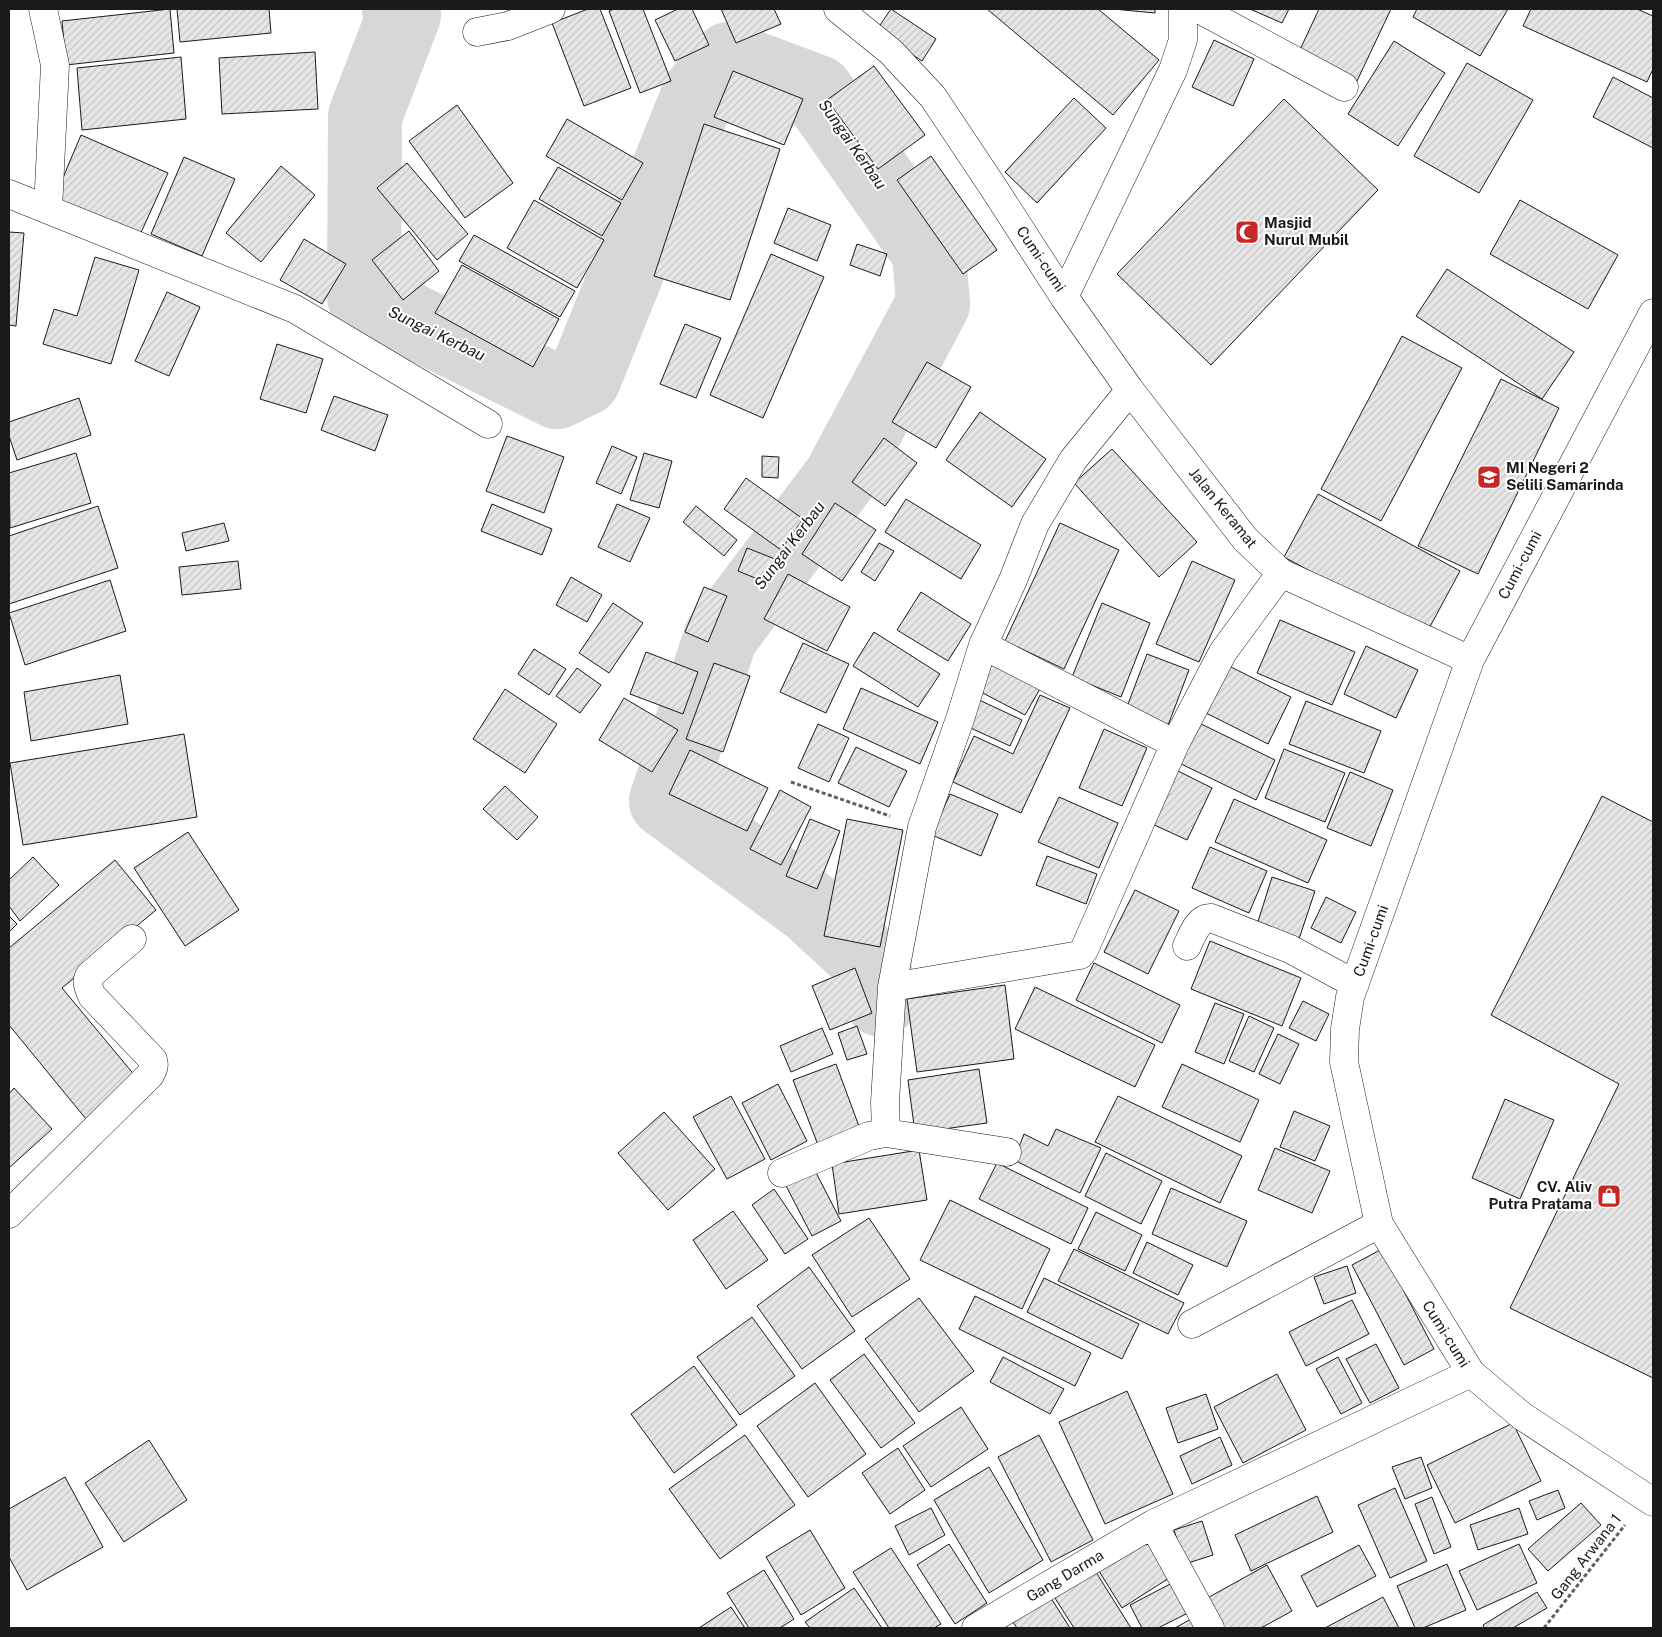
<svg xmlns="http://www.w3.org/2000/svg" width="1662" height="1637" font-family="'Public Sans',sans-serif">
  <style>
    .lines { fill: none; stroke-linecap: round; stroke-linejoin: round }
    .river { stroke: #d7d7d7; stroke-width: 74 }
    .building { fill: url(#building-hatch); stroke: #1a1a1a }
    .street-casing { stroke: #1a1a1a; stroke-width: 29 }
    .path { stroke: #5f5f5f; stroke-width: 3; stroke-dasharray: 4 2.5; stroke-linecap: butt }
    .street { stroke: #fff; stroke-width: 28 }
    .labels { text-anchor: middle; stroke-width: 4; stroke-linejoin: round; paint-order: stroke }
    .poi-label { font-size: 15px; font-weight: bold; fill: #1a1a1a; stroke: #fff; text-anchor: start }
    .street-label { font-size: 15px; fill: #1a1a1a; stroke: #fff }
    .water-label { font-size: 16px; font-style: italic; fill: #1a1a1a; stroke: #fff }
  </style>
  <defs>
    <pattern id="building-hatch" width="6" height="6" patternUnits="userSpaceOnUse" patternTransform="scale(1.25)"><rect width="6" height="6" fill="#e6e6e6"/><path d="M-1 1l2-2M0 6l6-6M5 7l2-2" fill="none" stroke="#c5c5c5"/></pattern>
  </defs>
  <rect width="100%" height="100%" fill="#fff"/>
  <g class="lines">
    <!-- river -->
    <path class="river" d="M 399,9 L 404,15 L 365,116 L 364,297 L 557,392 L 584,379 L 699,93 L 729,59 L 817,92 L 929,252 L 933,304 L 840,478 L 721,636 L 666,801 L 811,908 L 874,966 L 881,1000"/>
  </g>
  <!-- building -->
  <path class="building" d="M 170,9 L 174,53 L 66,65 L 62,21 Z
    M 177,9 L 269,9 L 271,33 L 180,42 Z
    M 588,9 L 600,9 L 631,88 L 584,106 L 552,23 Z
    M 614,9 L 643,9 L 671,81 L 640,93 L 609,11 Z
    M 678,9 L 692,9 L 709,45 L 675,61 L 655,20 Z
    M 721,9 L 774,9 L 781,24 L 736,43 Z
    M 891,9 L 936,39 L 922,61 L 876,31 Z
    M 987,9 L 1098,9 L 1159,60 L 1113,115 Z
    M 1113,9 L 1155,9 L 1155,13 Z
    M 1250,9 L 1289,9 L 1282,23 Z
    M 1319,9 L 1391,9 L 1357,81 L 1298,54 Z
    M 1417,9 L 1508,9 L 1480,56 L 1413,17 Z
    M 1531,9 L 1637,9 L 1653,16 L 1653,69 L 1647,82 L 1523,26 Z
    M 1214,40 L 1254,59 L 1233,106 L 1192,87 Z
    M 1394,41 L 1445,73 L 1398,146 L 1348,114 Z
    M 315,52 L 318,109 L 222,114 L 219,58 Z
    M 181,57 L 186,119 L 82,130 L 77,68 Z
    M 1467,63 L 1533,100 L 1479,193 L 1414,156 Z
    M 874,66 L 925,135 L 878,169 L 827,100 Z
    M 733,71 L 803,99 L 784,145 L 714,117 Z
    M 1613,77 L 1653,98 L 1653,148 L 1593,117 Z
    M 1074,98 L 1106,128 L 1037,203 L 1005,172 Z
    M 1284,99 L 1378,190 L 1211,365 L 1117,274 Z
    M 457,105 L 513,183 L 465,218 L 409,141 Z
    M 567,119 L 643,163 L 622,200 L 546,156 Z
    M 704,124 L 780,149 L 730,300 L 654,276 Z
    M 81,135 L 168,173 L 139,237 L 54,199 Z
    M 931,156 L 997,250 L 963,274 L 897,180 Z
    M 184,157 L 235,179 L 202,256 L 151,234 Z
    M 407,163 L 468,234 L 437,260 L 377,188 Z
    M 281,166 L 315,195 L 261,262 L 226,233 Z
    M 558,167 L 621,203 L 602,236 L 539,199 Z
    M 534,200 L 604,240 L 577,288 L 507,248 Z
    M 1520,200 L 1618,255 L 1588,309 L 1490,254 Z
    M 788,208 L 831,225 L 817,261 L 774,243 Z
    M 409,231 L 439,271 L 403,300 L 372,260 Z
    M 9,232 L 24,233 L 16,326 L 9,325 Z
    M 474,235 L 575,291 L 560,317 L 459,261 Z
    M 304,239 L 346,264 L 322,304 L 280,280 Z
    M 857,244 L 887,254 L 880,276 L 850,265 Z
    M 771,254 L 824,277 L 763,418 L 710,395 Z
    M 95,257 L 139,270 L 111,364 L 43,344 L 54,309 L 77,316 Z
    M 462,265 L 559,319 L 533,367 L 435,313 Z
    M 1447,269 L 1574,352 L 1542,399 L 1416,316 Z
    M 167,292 L 200,307 L 169,376 L 135,361 Z
    M 685,324 L 721,338 L 696,398 L 660,384 Z
    M 1402,336 L 1462,368 L 1381,521 L 1321,489 Z
    M 277,344 L 323,359 L 306,413 L 260,399 Z
    M 927,362 L 971,387 L 936,448 L 892,422 Z
    M 1501,379 L 1559,408 L 1478,574 L 1418,546 Z
    M 334,396 L 388,415 L 375,451 L 321,430 Z
    M 79,398 L 91,435 L 17,460 L 9,436 L 9,422 Z
    M 980,412 L 1046,459 L 1012,507 L 946,460 Z
    M 507,436 L 564,457 L 544,513 L 486,491 Z
    M 884,438 L 917,463 L 885,506 L 852,482 Z
    M 612,446 L 637,457 L 621,494 L 596,483 Z
    M 1112,449 L 1197,542 L 1159,577 L 1074,483 Z
    M 76,453 L 91,503 L 10,528 L 9,473 Z
    M 644,453 L 672,461 L 659,508 L 630,500 Z
    M 762,456 L 779,457 L 778,478 L 762,477 Z
    M 746,478 L 803,519 L 781,550 L 724,509 Z
    M 1318,494 L 1460,571 L 1426,634 L 1284,557 Z
    M 906,499 L 981,545 L 961,579 L 885,532 Z
    M 835,503 L 876,530 L 842,581 L 802,554 Z
    M 492,504 L 552,529 L 542,555 L 481,531 Z
    M 617,504 L 650,518 L 630,562 L 598,547 Z
    M 98,506 L 118,568 L 9,604 L 9,536 Z
    M 696,506 L 737,540 L 724,556 L 683,522 Z
    M 224,523 L 229,541 L 186,551 L 182,533 Z
    M 1060,523 L 1119,550 L 1064,669 L 1005,641 Z
    M 879,543 L 894,551 L 875,581 L 861,572 Z
    M 747,548 L 775,559 L 765,582 L 738,571 Z
    M 238,561 L 241,589 L 182,595 L 179,567 Z
    M 1192,561 L 1235,580 L 1199,662 L 1156,644 Z
    M 788,574 L 850,607 L 827,651 L 764,619 Z
    M 571,577 L 602,595 L 587,622 L 556,605 Z
    M 110,580 L 126,631 L 25,665 L 9,613 Z
    M 704,587 L 727,596 L 708,642 L 685,632 Z
    M 921,592 L 971,624 L 948,661 L 897,630 Z
    M 613,603 L 643,623 L 609,673 L 579,653 Z
    M 1102,603 L 1150,623 L 1121,697 L 1072,677 Z
    M 1280,620 L 1355,652 L 1332,705 L 1257,673 Z
    M 874,632 L 940,674 L 918,707 L 853,666 Z
    M 803,643 L 849,664 L 826,713 L 780,692 Z
    M 1366,646 L 1418,670 L 1396,718 L 1344,694 Z
    M 534,649 L 566,669 L 549,695 L 518,674 Z
    M 646,652 L 698,672 L 683,714 L 630,694 Z
    M 1147,654 L 1189,670 L 1167,728 L 1125,712 Z
    M 992,661 L 1041,687 L 1025,715 L 977,690 Z
    M 1221,662 L 1291,697 L 1268,744 L 1198,709 Z
    M 714,663 L 750,676 L 723,752 L 686,739 Z
    M 577,668 L 601,685 L 580,713 L 556,696 Z
    M 120,675 L 128,724 L 31,741 L 24,692 Z
    M 861,688 L 938,722 L 920,764 L 843,729 Z
    M 505,689 L 557,724 L 525,773 L 473,739 Z
    M 1040,695 L 1070,708 L 1021,813 L 953,782 L 974,736 L 1013,754 Z
    M 624,698 L 678,730 L 652,772 L 599,740 Z
    M 977,699 L 1022,720 L 1010,746 L 964,725 Z
    M 1306,701 L 1381,731 L 1364,773 L 1289,744 Z
    M 1197,722 L 1275,760 L 1256,800 L 1177,762 Z
    M 818,724 L 849,738 L 829,782 L 798,768 Z
    M 1104,729 L 1147,748 L 1122,806 L 1079,788 Z
    M 184,734 L 197,817 L 23,845 L 10,763 Z
    M 856,747 L 907,771 L 889,807 L 838,783 Z
    M 1284,749 L 1345,773 L 1325,822 L 1265,798 Z
    M 690,750 L 768,788 L 747,831 L 669,794 Z
    M 1176,770 L 1212,788 L 1187,840 L 1150,823 Z
    M 1350,772 L 1393,790 L 1371,846 L 1327,828 Z
    M 505,786 L 538,817 L 517,840 L 483,809 Z
    M 780,790 L 811,807 L 781,865 L 750,849 Z
    M 950,794 L 998,814 L 981,856 L 932,835 Z
    M 1602,796 L 1653,822 L 1653,1378 L 1510,1308 L 1619,1084 L 1491,1015 Z
    M 1059,797 L 1118,823 L 1099,868 L 1038,842 Z
    M 1234,799 L 1327,840 L 1308,883 L 1215,842 Z
    M 810,819 L 840,831 L 817,889 L 786,876 Z
    M 847,819 L 903,830 L 880,947 L 824,936 Z
    M 188,832 L 239,910 L 185,946 L 134,868 Z
    M 1210,847 L 1267,871 L 1249,913 L 1192,888 Z
    M 1047,856 L 1097,874 L 1086,904 L 1036,885 Z
    M 33,857 L 59,885 L 20,921 L 9,906 L 9,880 Z
    M 115,860 L 156,910 L 62,988 L 136,1077 L 86,1119 L 9,1025 L 9,948 Z
    M 1272,877 L 1315,891 L 1298,942 L 1256,928 Z
    M 1135,890 L 1179,911 L 1148,974 L 1104,952 Z
    M 1326,897 L 1356,912 L 1341,943 L 1311,928 Z
    M 9,916 L 17,924 L 9,932 Z
    M 1210,941 L 1301,978 L 1282,1026 L 1191,989 Z
    M 1094,963 L 1180,1005 L 1162,1043 L 1076,1000 Z
    M 855,968 L 872,1013 L 830,1030 L 812,986 Z
    M 1005,985 L 1014,1059 L 917,1072 L 907,999 Z
    M 1035,987 L 1155,1045 L 1135,1087 L 1015,1029 Z
    M 1303,1001 L 1329,1014 L 1316,1041 L 1289,1028 Z
    M 1215,1003 L 1244,1014 L 1224,1064 L 1195,1052 Z
    M 1249,1016 L 1274,1028 L 1254,1072 L 1229,1061 Z
    M 857,1026 L 867,1054 L 847,1060 L 838,1033 Z
    M 822,1028 L 833,1054 L 791,1072 L 780,1046 Z
    M 1278,1034 L 1299,1044 L 1280,1084 L 1259,1074 Z
    M 836,1064 L 860,1129 L 818,1145 L 793,1080 Z
    M 1182,1064 L 1259,1100 L 1240,1142 L 1162,1107 Z
    M 979,1069 L 987,1123 L 915,1133 L 908,1080 Z
    M 778,1084 L 807,1141 L 771,1160 L 742,1103 Z
    M 14,1088 L 52,1129 L 9,1168 L 9,1094 Z
    M 731,1096 L 765,1159 L 727,1179 L 693,1117 Z
    M 1118,1096 L 1242,1156 L 1220,1203 L 1095,1142 Z
    M 1505,1099 L 1554,1120 L 1520,1199 L 1472,1178 Z
    M 1294,1111 L 1330,1126 L 1315,1161 L 1280,1147 Z
    M 664,1112 L 715,1169 L 668,1210 L 618,1153 Z
    M 1056,1129 L 1101,1148 L 1080,1193 L 1014,1160 L 1024,1134 L 1048,1146 Z
    M 1275,1148 L 1330,1171 L 1312,1213 L 1258,1190 Z
    M 919,1150 L 927,1200 L 839,1214 L 832,1164 Z
    M 1106,1153 L 1162,1181 L 1141,1224 L 1085,1196 Z
    M 997,1163 L 1088,1208 L 1071,1244 L 979,1199 Z
    M 812,1165 L 841,1221 L 812,1236 L 783,1180 Z
    M 1171,1188 L 1247,1221 L 1227,1267 L 1152,1234 Z
    M 774,1189 L 808,1239 L 785,1254 L 752,1205 Z
    M 950,1200 L 1050,1249 L 1022,1309 L 920,1260 Z
    M 733,1211 L 768,1260 L 726,1289 L 693,1240 Z
    M 1096,1212 L 1142,1235 L 1125,1271 L 1078,1249 Z
    M 869,1218 L 910,1279 L 852,1317 L 812,1255 Z
    M 1147,1242 L 1193,1265 L 1178,1295 L 1133,1273 Z
    M 1074,1249 L 1184,1303 L 1168,1334 L 1058,1281 Z
    M 1382,1249 L 1434,1349 L 1404,1365 L 1352,1265 Z
    M 1347,1266 L 1356,1293 L 1324,1304 L 1314,1277 Z
    M 809,1267 L 855,1331 L 802,1369 L 757,1306 Z
    M 1044,1278 L 1139,1324 L 1122,1359 L 1027,1312 Z
    M 975,1296 L 1091,1353 L 1075,1386 L 959,1329 Z
    M 919,1298 L 974,1371 L 919,1412 L 865,1339 Z
    M 1352,1300 L 1369,1334 L 1306,1366 L 1289,1332 Z
    M 752,1317 L 795,1376 L 740,1415 L 697,1357 Z
    M 1376,1344 L 1399,1388 L 1370,1403 L 1346,1359 Z
    M 864,1354 L 915,1423 L 881,1448 L 830,1380 Z
    M 1003,1357 L 1064,1389 L 1050,1414 L 990,1382 Z
    M 1338,1357 L 1362,1403 L 1341,1414 L 1316,1369 Z
    M 694,1366 L 737,1425 L 674,1473 L 631,1414 Z
    M 1277,1374 L 1306,1430 L 1243,1463 L 1214,1407 Z
    M 815,1383 L 866,1454 L 808,1497 L 757,1426 Z
    M 1127,1391 L 1173,1494 L 1105,1524 L 1059,1422 Z
    M 1206,1394 L 1218,1429 L 1178,1443 L 1166,1408 Z
    M 961,1407 L 988,1449 L 931,1487 L 903,1446 Z
    M 1513,1423 L 1541,1481 L 1455,1523 L 1427,1465 Z
    M 745,1435 L 795,1505 L 720,1559 L 669,1489 Z
    M 1039,1435 L 1093,1540 L 1051,1562 L 998,1457 Z
    M 1220,1437 L 1232,1465 L 1192,1484 L 1180,1456 Z
    M 149,1440 L 187,1500 L 124,1542 L 85,1483 Z
    M 898,1448 L 925,1490 L 890,1514 L 862,1473 Z
    M 1421,1457 L 1432,1488 L 1405,1499 L 1392,1467 Z
    M 989,1467 L 1043,1560 L 989,1593 L 934,1500 Z
    M 65,1477 L 103,1547 L 27,1590 L 9,1557 L 9,1509 Z
    M 1395,1488 L 1427,1561 L 1390,1578 L 1358,1505 Z
    M 1558,1490 L 1565,1508 L 1537,1520 L 1529,1501 Z
    M 1317,1496 L 1333,1532 L 1251,1571 L 1235,1535 Z
    M 1432,1497 L 1451,1547 L 1434,1554 L 1415,1504 Z
    M 1581,1503 L 1601,1525 L 1548,1571 L 1528,1549 Z
    M 931,1508 L 945,1535 L 909,1555 L 895,1526 Z
    M 1519,1508 L 1528,1534 L 1478,1550 L 1470,1525 Z
    M 1202,1521 L 1213,1555 L 1185,1564 L 1174,1530 Z
    M 810,1530 L 845,1588 L 801,1615 L 766,1557 Z
    M 1149,1536 L 1174,1575 L 1122,1608 L 1097,1568 Z
    M 949,1544 L 987,1603 L 955,1624 L 917,1565 Z
    M 1519,1544 L 1537,1583 L 1477,1610 L 1459,1571 Z
    M 1359,1545 L 1376,1576 L 1317,1607 L 1301,1576 Z
    M 891,1548 L 941,1624 L 934,1628 L 889,1628 L 853,1572 Z
    M 1447,1564 L 1466,1610 L 1423,1628 L 1415,1628 L 1397,1586 Z
    M 1267,1565 L 1292,1611 L 1261,1628 L 1217,1628 L 1202,1601 Z
    M 1094,1569 L 1131,1628 L 1074,1628 L 1053,1595 Z
    M 764,1570 L 794,1619 L 780,1628 L 749,1628 L 727,1593 Z
    M 1174,1582 L 1190,1612 L 1158,1628 L 1142,1628 L 1130,1605 Z
    M 854,1588 L 882,1628 L 810,1628 L 805,1622 Z
    M 1537,1592 L 1547,1608 L 1513,1628 L 1484,1628 L 1483,1625 Z
    M 1049,1595 L 1070,1628 L 1017,1628 L 1011,1619 Z
    M 1383,1597 L 1399,1628 L 1325,1628 Z
    M 731,1607 L 745,1628 L 699,1628 Z
    M 1191,1619 L 1196,1628 L 1175,1628 Z"/>
  <g class="lines">
    <!-- street casing -->
    <g class="street-casing">
      <path id="street" d="M 43,9 L 55,65 L 48,209
        M 838,9 L 891,52 L 933,97 L 993,187 L 1064,297 L 1173,70 L 1183,40 L 1183,9
        M 1199,9 L 1344,87
        M 477,32 L 508,26 L 551,9
        M 9,194 L 295,309 L 488,424
        M 1064,297 L 1130,390 L 1245,539 L 1281,573 L 1470,660
        M 1653,313 L 1470,660 L 1350,997 L 1345,1029 L 1344,1062 L 1379,1224 L 1471,1373 L 1522,1416 L 1653,1502
        M 983,645 L 1175,744
        M 1187,946 C 1192,936 1198,917 1211,918 L 1290,949 L 1355,984
        M 892,987 L 1080,955 L 1084,950 L 1175,744 L 1223,652 L 1281,573
        M 886,1133 L 1007,1152
        M 782,1173 L 869,1136 L 886,1133 L 885,1102 L 892,987 L 922,827 L 960,719 L 983,645 L 1013,580 L 1035,524 L 1073,460 L 1130,390
        M 9,1214 L 150,1075 C 153,1069 155,1066 153,1060 L 92,996 C 89,988 85,982 90,975 L 132,939
        M 1192,1324 L 1379,1224
        M 1153,1524 L 1210,1628
        M 976,1628 L 1153,1524 L 1471,1373"/>
    </g>
    <!-- path -->
    <path class="path" d="M 791,782 L 890,816
      M 1544,1628 L 1625,1525"/>
    <!-- street -->
    <use href="#street" class="street"/>
  </g>
  <!-- icons -->
  <defs>
    <g id="mosque-square" transform="scale(1.25)"><rect x="-9" y="-9" width="18" height="18" rx="4" fill="#c62828" stroke="#fff"/><path d="M3.5-4.9A6 6 0 1 0 3.5 4.9A5 5 0 1 1 3.5-4.9Z" fill="#fff"/></g>
    <g id="school-square" transform="scale(1.25)"><rect x="-9" y="-9" width="18" height="18" rx="4" fill="#c62828" stroke="#fff"/><path d="M0-5L7-2L0 1L-7-2ZM-4 1L0 2.5L4 1V4Q0 6-4 4Z" fill="#fff"/></g>
    <g id="shop-square" transform="scale(1.25)"><rect x="-9" y="-9" width="18" height="18" rx="4" fill="#c62828" stroke="#fff"/><path d="M-5-2.5h2.3a2.7 3.5 0 0 1 5.4 0H5L5.5 6h-11ZM-1.5-2.5h3a1.5 2.3 0 0 0-3 0Z" fill="#fff"/></g>
  </defs>
  <g fill-rule="evenodd">
    <use href="#mosque-square" x="1247" y="232"/>
    <use href="#school-square" x="1489" y="477"/>
    <use href="#shop-square" x="1609" y="1196"/>
  </g>
  <g class="labels">
    <!-- poi labels -->
    <g class="poi-label">
      <text x="1264" y="228">Masjid<tspan x="1264" dy="17">Nurul Mubil</tspan></text>
      <text x="1506" y="473">MI Negeri 2<tspan x="1506" dy="17">Selili Samarinda</tspan></text>
      <text x="1592" y="1192" text-anchor="end">CV. Aliv<tspan x="1592" dy="17">Putra Pratama</tspan></text>
    </g>
    <!-- street labels -->
    <g class="street-label">
      <text transform="translate(1041 259) rotate(56)" y="5">Cumi-cumi</text>
      <text transform="translate(1223 508) rotate(51)" y="5">Jalan Keramat</text>
      <text transform="translate(1520 565) rotate(-62)" y="5">Cumi-cumi</text>
      <text transform="translate(1371 941) rotate(-70)" y="5">Cumi-cumi</text>
      <text transform="translate(1446 1334) rotate(58)" y="5">Cumi-cumi</text>
      <text transform="translate(1586 1557) rotate(-52)" y="5">Gang Arwana 1</text>
      <text transform="translate(1065 1576) rotate(-31)" y="5">Gang Darma</text>
    </g>
    <!-- water labels -->
    <g class="water-label">
      <text transform="translate(853 144) rotate(55)" y="6">Sungai Kerbau</text>
      <text transform="translate(437 333) rotate(26)" y="6">Sungai Kerbau</text>
      <text transform="translate(789 545) rotate(-53)" y="6">Sungai Kerbau</text>
    </g>
  </g>
  <!-- border -->
  <rect width="1662" height="1637" fill="none" stroke="#1a1a1a" stroke-width="20"/>
</svg>
